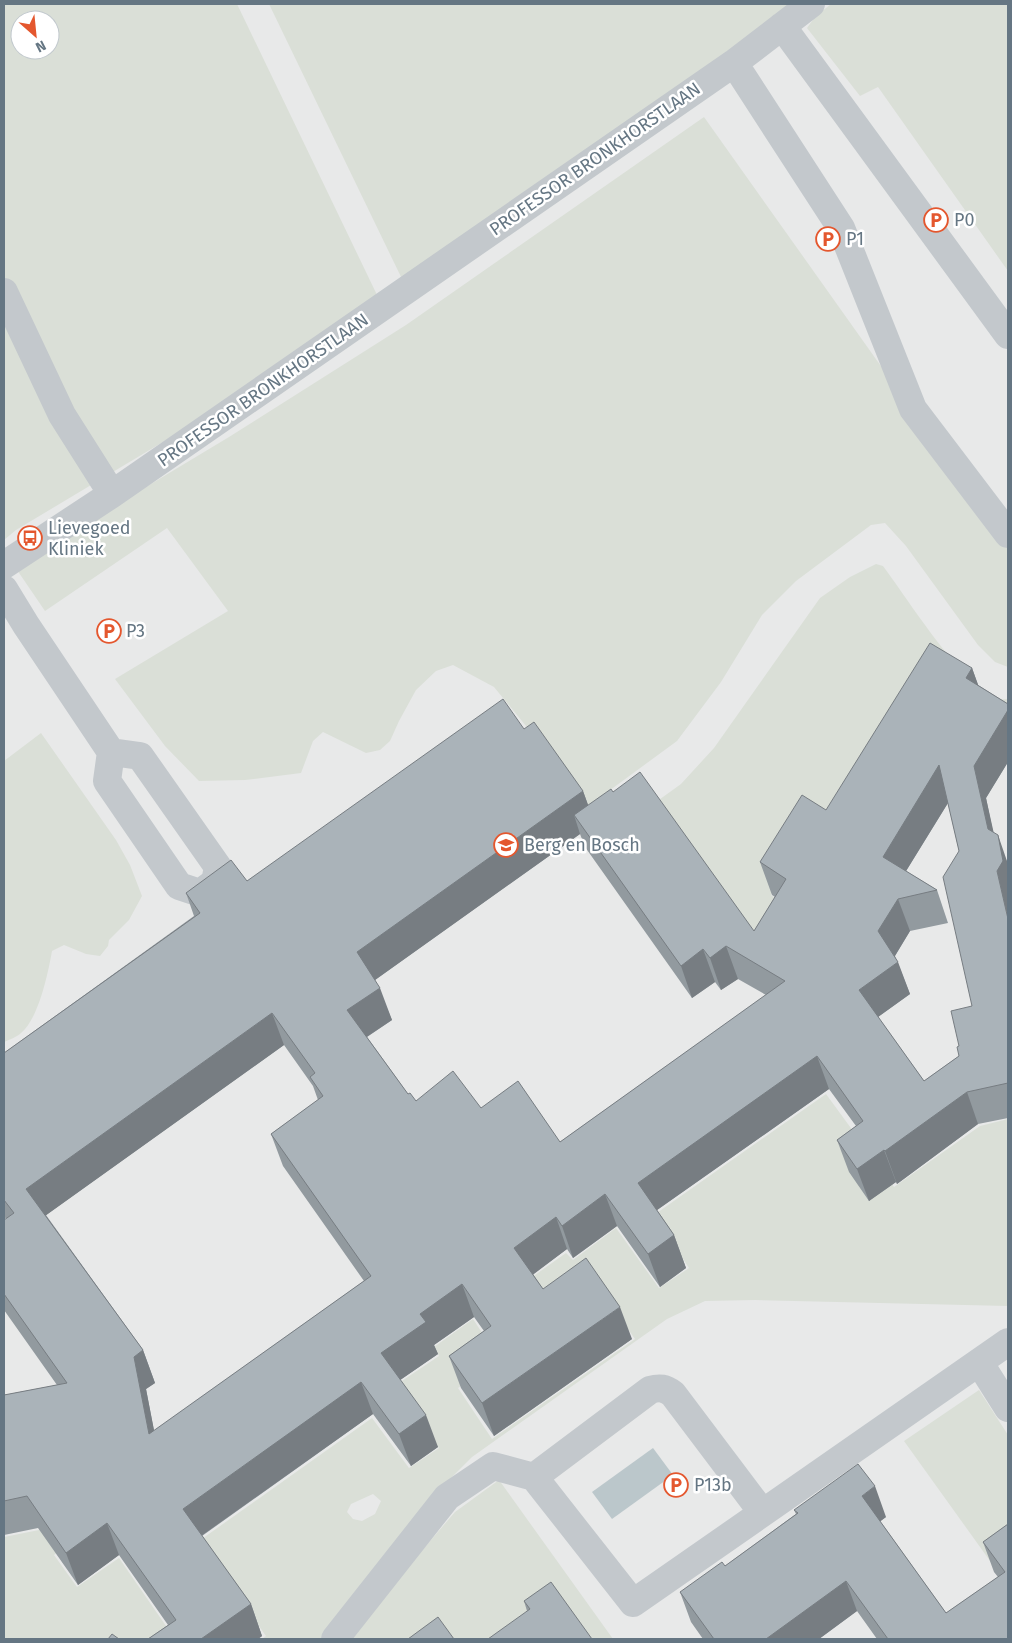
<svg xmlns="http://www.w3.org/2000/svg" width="1012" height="1643" font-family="'Fira Sans',sans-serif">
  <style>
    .built { fill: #e8e9e9; fill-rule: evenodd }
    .green { fill: #dadfd7; fill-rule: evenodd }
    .water { fill: #bbc7cb }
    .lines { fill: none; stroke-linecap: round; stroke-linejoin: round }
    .minor { stroke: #c3c8cc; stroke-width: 28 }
    .wall { fill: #929a9f; fill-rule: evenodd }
    .shaded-wall { fill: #777d82 }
    .building { fill: #aab3b9; stroke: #777d82; fill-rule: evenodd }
    .labels { text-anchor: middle; stroke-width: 5; stroke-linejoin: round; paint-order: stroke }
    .street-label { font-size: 18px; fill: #657683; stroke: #fff }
    .poi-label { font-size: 18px; fill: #657683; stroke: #fff; text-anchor: start }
  </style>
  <rect width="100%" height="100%" fill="#fafaf8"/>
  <!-- built -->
  <path class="built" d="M 4,4 L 1008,4 L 1008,1639 L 4,1639 ZM 20,20 L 50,20 L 50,50 L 20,50 Z"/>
  <!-- green -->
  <path class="green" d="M 4,4 L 237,4 L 378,297 L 213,412 L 16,530 L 4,540 ZM 20,20 L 50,20 L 50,50 L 20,50 Z
    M 269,4 L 793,4 L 714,64 L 403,281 Z
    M 831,4 L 1008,4 L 1008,271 L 878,87 L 860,96 L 807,28 L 815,17 Z
    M 704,117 L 1008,545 L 1008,667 L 995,662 L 978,645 L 906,546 L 885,523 L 871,525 L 796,581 L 762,615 L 721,682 L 677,741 L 587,807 L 545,749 L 494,687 L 453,665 L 436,671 L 416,690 L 399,721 L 390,741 L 380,750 L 366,753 L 323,732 L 313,741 L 301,773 L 245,780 L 199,781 L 165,746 L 115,679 L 228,611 L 167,528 L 45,611 L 15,567 L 33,555 L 229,437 L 406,325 Z
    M 876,564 L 883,566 C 905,595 965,690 997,699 C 1000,700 1005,699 1008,699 L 1008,726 L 838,838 L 813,825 L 771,895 L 793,912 L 756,973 L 656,802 L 681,784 L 714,748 L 820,598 L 850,577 Z
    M 41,733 L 116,840 L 130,865 L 142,896 L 129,920 L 109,940 L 108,946 L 100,956 L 86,954 L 64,945 L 52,951 C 48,973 39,1018 21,1033 C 17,1037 9,1040 4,1042 L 4,761 Z
    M 826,1094 L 894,1187 L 980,1126 L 1008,1119 L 1008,1306 L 755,1300 L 705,1301 L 667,1319 L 472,1457 L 426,1503 L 321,1639 L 262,1639 L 266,1636 L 199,1541 L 372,1418 L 409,1468 L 439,1448 L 396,1385 L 439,1356 L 434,1347 L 473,1319 L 498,1357 L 458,1388 L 492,1439 L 635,1339 L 599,1288 L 554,1318 L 528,1280 L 566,1253 L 573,1260 L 616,1228 L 659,1288 L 689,1268 L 654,1215 ZM 373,1494 L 381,1501 L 375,1514 L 362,1521 L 353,1519 L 347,1512 L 351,1504 Z
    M 979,1390 L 1008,1435 L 1008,1586 L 904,1441 Z
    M 499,1480 L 613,1639 L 346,1639 L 455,1512 Z
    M 94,1519 L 98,1523 L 54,1555 L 77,1587 L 119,1558 L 175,1639 L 4,1639 L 4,1537 Z"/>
  <!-- water -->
  <path class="water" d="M 653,1448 L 673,1475 L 612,1519 L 592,1492 Z"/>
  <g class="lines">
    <!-- minor -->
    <path class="minor" d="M 782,26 L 1008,335
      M 734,63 L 811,4
      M 4,292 L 62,415 L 112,494
      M 4,565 L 112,494 L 734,63 L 841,228 L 913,409 L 1008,534
      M 4,589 L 26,625 L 111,752 L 107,781 L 179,886 L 200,893 L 215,882 L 218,867 L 140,756 L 111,752
      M 979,1362 L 1008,1408
      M 762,1512 L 673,1394 C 665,1388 660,1387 650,1390 L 534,1477 L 633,1603 L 1008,1342
      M 335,1639 L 447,1497 L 493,1466 L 534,1477"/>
  </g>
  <!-- wall -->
  <path class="wall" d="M 972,668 L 978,685 L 1008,704 L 1008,762 L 986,798 L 993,832 L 1008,864 L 1008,1118 L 978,1124 L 897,1184 L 896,1182 L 869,1201 L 849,1172 L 837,1140 L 856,1126 L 829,1089 L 657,1210 L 674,1235 L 686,1268 L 660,1287 L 617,1226 L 573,1258 L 567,1249 L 533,1274 L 543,1289 L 632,1339 L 494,1436 L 461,1388 L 449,1356 L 484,1331 L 474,1317 L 434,1345 L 438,1354 L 400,1380 L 438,1447 L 411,1466 L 373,1414 L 202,1536 L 251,1604 L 262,1636 L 258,1639 L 148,1639 L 168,1625 L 119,1555 L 78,1585 L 38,1528 L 4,1535 L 4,1395 L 57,1385 L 4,1310 L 4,1220 L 6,1219 L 4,1216 L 4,1053 L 194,916 L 186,893 L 247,881 L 524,729 L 583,791 L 588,805 L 754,931 L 775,897 L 772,895 L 760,862 L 826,810 ZM 948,803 L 959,851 L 972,1006 L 959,1046 L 959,1056 L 924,1081 L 878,1017 L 910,994 L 895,956 L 910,931 L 948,923 L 937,890 L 906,871 ZM 580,834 L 585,847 L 692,998 L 715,982 L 721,990 L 738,979 L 766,995 L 560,1142 L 481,1108 L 416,1101 L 408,1094 L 367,1037 L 392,1020 L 375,980 ZM 284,1045 L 313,1086 L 318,1100 L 271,1134 L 283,1166 L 364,1281 L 154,1431 L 146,1389 L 155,1383 L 143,1350 L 46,1215 Z
    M 794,1510 L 886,1517 L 880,1521 L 946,1613 L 998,1577 L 994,1572 L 983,1542 L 1008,1524 L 1008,1639 L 877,1639 L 857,1611 L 819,1639 L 703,1639 L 691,1622 L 680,1592 L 725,1566 L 796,1514 Z
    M 524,1601 L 592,1639 L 527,1611 Z"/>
  <!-- shaded-wall -->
  <path class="shaded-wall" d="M 972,668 L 984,701 L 966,678 Z
    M 1008,710 L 1008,762 L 986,798 L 1000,861 L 988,829 L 974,766 Z
    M 939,765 L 951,798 L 895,889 L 883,857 Z
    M 583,791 L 595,824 L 574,815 L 580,834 L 368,985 L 357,952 Z
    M 998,835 L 1008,864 L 1008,919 L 997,871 Z
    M 898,899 L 910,931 L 890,964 L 878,931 Z
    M 726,946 L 738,979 L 721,990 L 710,958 Z
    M 703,949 L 715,982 L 692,998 L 681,966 Z
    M 898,962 L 910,994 L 871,1022 L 859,990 Z
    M 380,988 L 392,1020 L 359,1042 L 347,1010 Z
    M 272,1013 L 284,1045 L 38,1221 L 26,1189 Z
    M 817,1056 L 829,1089 L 650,1215 L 638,1183 Z
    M 967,1092 L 978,1124 L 897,1184 L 885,1151 Z
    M 884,1150 L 896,1182 L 869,1201 L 857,1169 Z
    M 605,1194 L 617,1226 L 573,1258 L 562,1226 Z
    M 556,1217 L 567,1249 L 526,1280 L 514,1248 Z
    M 674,1235 L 686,1268 L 660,1287 L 648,1254 Z
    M 462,1284 L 474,1317 L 434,1345 L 438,1354 L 393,1385 L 381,1353 L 420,1314 Z
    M 620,1307 L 632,1339 L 494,1436 L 482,1403 Z
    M 143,1350 L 155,1383 L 146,1389 L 161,1466 L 149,1434 L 134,1357 Z
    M 361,1382 L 373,1414 L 194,1541 L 183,1509 Z
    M 426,1415 L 438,1447 L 411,1466 L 399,1434 Z
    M 875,1486 L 886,1517 L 873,1527 L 862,1496 Z
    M 107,1523 L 119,1555 L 78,1585 L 66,1553 Z
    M 846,1581 L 857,1611 L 819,1639 L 766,1639 Z
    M 251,1604 L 262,1636 L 258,1639 L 201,1639 Z"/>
  <!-- building -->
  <path class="building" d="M 930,643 L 972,668 L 966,678 L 1008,704 L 1008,710 L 974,766 L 988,829 L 998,835 L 1003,861 L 997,871 L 1008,919 L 1008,1083 L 967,1092 L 885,1151 L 884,1150 L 857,1169 L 837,1140 L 863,1121 L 817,1056 L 638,1183 L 674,1235 L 648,1254 L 605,1194 L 562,1226 L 556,1217 L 514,1248 L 543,1289 L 586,1258 L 620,1307 L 482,1403 L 449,1356 L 491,1326 L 462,1284 L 420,1314 L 426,1322 L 381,1353 L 426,1415 L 399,1434 L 361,1382 L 183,1509 L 251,1604 L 201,1639 L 148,1639 L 176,1620 L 107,1523 L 66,1553 L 27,1496 L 4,1501 L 4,1395 L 67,1383 L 4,1294 L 4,1220 L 14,1213 L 4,1200 L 4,1053 L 200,913 L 186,893 L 231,860 L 247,881 L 503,699 L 524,729 L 534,722 L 583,791 L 357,952 L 380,988 L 347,1010 L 408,1094 L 410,1093 L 416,1101 L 453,1071 L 481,1108 L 518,1081 L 560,1142 L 785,981 L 726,946 L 710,958 L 703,949 L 681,966 L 574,815 L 611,789 L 613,792 L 640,772 L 754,931 L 786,879 L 760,862 L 802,795 L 826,810 ZM 939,765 L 959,851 L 943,877 L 972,1006 L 951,1011 L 959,1046 L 957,1047 L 959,1056 L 924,1081 L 859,990 L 898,962 L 878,931 L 898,899 L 937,890 L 883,857 ZM 272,1013 L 315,1073 L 310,1077 L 323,1096 L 271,1134 L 371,1276 L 149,1434 L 134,1357 L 143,1350 L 26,1189 Z
    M 858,1464 L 875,1486 L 862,1496 L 946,1613 L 1005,1572 L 983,1542 L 1008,1524 L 1008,1639 L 888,1639 L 846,1581 L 766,1639 L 714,1639 L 680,1592 L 722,1562 L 725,1566 L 798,1513 L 794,1510 Z
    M 551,1582 L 592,1639 L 488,1639 L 530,1609 L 524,1601 Z
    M 438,1617 L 454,1639 L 408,1639 Z
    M 112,1634 L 119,1639 L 108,1639 Z"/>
  <!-- icons -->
  <defs>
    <g id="parking-ring" transform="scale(1.25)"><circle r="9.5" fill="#fff" stroke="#e4572e" stroke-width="1.5"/><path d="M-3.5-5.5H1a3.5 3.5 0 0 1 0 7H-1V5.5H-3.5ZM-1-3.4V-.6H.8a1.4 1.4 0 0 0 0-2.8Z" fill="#e4572e"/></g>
    <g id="bus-ring" transform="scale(1.25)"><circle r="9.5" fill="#fff" stroke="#e4572e" stroke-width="1.5"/><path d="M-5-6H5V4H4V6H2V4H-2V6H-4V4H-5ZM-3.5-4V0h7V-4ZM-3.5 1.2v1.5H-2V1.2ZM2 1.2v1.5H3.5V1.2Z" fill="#e4572e"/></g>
    <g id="school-ring" transform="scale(1.25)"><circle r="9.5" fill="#fff" stroke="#e4572e" stroke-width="1.5"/><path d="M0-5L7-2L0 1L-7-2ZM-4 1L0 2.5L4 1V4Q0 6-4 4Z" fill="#e4572e"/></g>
  </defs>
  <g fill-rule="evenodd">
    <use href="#parking-ring" x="936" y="220"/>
    <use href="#parking-ring" x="828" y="239"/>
    <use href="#bus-ring" x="30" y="538"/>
    <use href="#parking-ring" x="109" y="631"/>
    <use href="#school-ring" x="506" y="845"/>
    <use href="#parking-ring" x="676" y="1485"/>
  </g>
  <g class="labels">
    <!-- street labels -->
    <g class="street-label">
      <text transform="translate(595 159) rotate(-35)" y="6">PROFESSOR BRONKHORSTLAAN</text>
      <text transform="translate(263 390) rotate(-35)" y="6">PROFESSOR BRONKHORSTLAAN</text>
    </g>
    <!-- poi labels -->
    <g class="poi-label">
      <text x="954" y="226">P0</text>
      <text x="846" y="245">P1</text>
      <text x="48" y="534">Lievegoed<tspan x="48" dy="21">Kliniek</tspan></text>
      <text x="126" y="637">P3</text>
      <text x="524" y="851">Berg en Bosch</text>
      <text x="694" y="1491">P13b</text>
    </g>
  </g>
  <!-- border -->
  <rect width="1012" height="1643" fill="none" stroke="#657683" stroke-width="10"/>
  <!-- north arrow -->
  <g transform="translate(35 35) rotate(153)"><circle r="24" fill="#ffffff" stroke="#c1c8cd"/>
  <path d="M0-4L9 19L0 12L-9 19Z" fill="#e4572e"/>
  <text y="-8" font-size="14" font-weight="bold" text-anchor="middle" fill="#657683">N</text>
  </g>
</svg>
